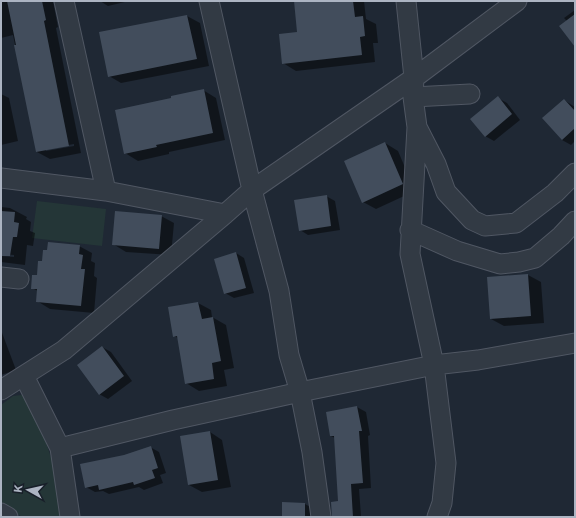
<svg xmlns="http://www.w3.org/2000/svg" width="576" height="518" font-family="Inter,sans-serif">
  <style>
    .green { fill: #243637 }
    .shadow { fill: #0007; fill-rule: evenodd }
    .building { fill: #424d5c }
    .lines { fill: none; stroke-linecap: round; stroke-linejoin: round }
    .minor-casing { stroke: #505763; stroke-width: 21 }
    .minor { stroke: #323a44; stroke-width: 19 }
  </style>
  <rect width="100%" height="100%" fill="#1f2834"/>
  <!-- green -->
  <path class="green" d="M 37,201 L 106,209 L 102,246 L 32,238 Z
    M 22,395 L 28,396 L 33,404 L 59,481 L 64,517 L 22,517 L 1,504 L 1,405 L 13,396 Z"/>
  <!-- shadow -->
  <path class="shadow" d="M 1,1 L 53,1 L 58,27 L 56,28 L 81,153 L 50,159 L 37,152 L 13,35 L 1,38 ZM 74,144 L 74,146 L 46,151 L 46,149 Z
    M 100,1 L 129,1 L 108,6 Z
    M 295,1 L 364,1 L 366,19 L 376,24 L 378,43 L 373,43 L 375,62 L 296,71 L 283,63 L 299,33 Z
    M 575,10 L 575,45 L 567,21 L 564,18 Z
    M 187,16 L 200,23 L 209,66 L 121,83 L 109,76 Z
    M 203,90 L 216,98 L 225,140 L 169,152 L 169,154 L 138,161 L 125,153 L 172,99 Z
    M 1,94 L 9,98 L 18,141 L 1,145 Z
    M 498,98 L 507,103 L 520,120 L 494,141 L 485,136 Z
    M 564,100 L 575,107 L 575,141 L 571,145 L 562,140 Z
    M 385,143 L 398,151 L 415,191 L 376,209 L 363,202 Z
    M 326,196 L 335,201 L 340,230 L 308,235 L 300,230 Z
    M 1,207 L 10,208 L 27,217 L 26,219 L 31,222 L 30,231 L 35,233 L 33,246 L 27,245 L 25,265 L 1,262 L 1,256 L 14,257 L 14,255 L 1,254 Z
    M 161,216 L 174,223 L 171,255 L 126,252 L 113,244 Z
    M 79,246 L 92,253 L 91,261 L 95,263 L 94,276 L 97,278 L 94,313 L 50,309 L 37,301 L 38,291 L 32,288 L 43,262 Z
    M 236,253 L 244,258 L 254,293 L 234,298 L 225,293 Z
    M 528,275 L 541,282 L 544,323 L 504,326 L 491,319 L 488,278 Z
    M 198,303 L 211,310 L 212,317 L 226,325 L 234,368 L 224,370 L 227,386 L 199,391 L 186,383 L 178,338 L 174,336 L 169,308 Z
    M 1,330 L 16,370 L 1,375 Z
    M 102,347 L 111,352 L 132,381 L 108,399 L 99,394 Z
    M 357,407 L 366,412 L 370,435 L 368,436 L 371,488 L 359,489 L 361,516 L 364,517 L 332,517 L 339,502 L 335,438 L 331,436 Z
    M 210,432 L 222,440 L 231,487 L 202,492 L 189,485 Z
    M 150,447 L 159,452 L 166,473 L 160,475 L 163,483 L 144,490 L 139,487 L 109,494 L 103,491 L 95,492 L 86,487 L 125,456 Z
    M 283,503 L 305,504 L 314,509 L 313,517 L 283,517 Z"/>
  <!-- building -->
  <path class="building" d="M 7,1 L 42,1 L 46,20 L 44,21 L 69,146 L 36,152 L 14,45 L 16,45 Z
    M 294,1 L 353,1 L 355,17 L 363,16 L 365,36 L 360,37 L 362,55 L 282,64 L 279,34 L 297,32 Z
    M 575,14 L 575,47 L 559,26 Z
    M 187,15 L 197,59 L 108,77 L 99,32 Z
    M 204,89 L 213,133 L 156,145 L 157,147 L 124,154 L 115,110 L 171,98 L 171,96 Z
    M 498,96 L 512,114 L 485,137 L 470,119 Z
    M 564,99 L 575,111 L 575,128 L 562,140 L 542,118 Z
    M 385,142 L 403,184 L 362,203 L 344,161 Z
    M 327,195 L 331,226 L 299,231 L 294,200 Z
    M 1,211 L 15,212 L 14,222 L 19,223 L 17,237 L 13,237 L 10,256 L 1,256 Z
    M 115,211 L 162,215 L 159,249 L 112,245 Z
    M 48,242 L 80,245 L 79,254 L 83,255 L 81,269 L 85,269 L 81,306 L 36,302 L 37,289 L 31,289 L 32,275 L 37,275 L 38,261 L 42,261 L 43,250 L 47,250 Z
    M 236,252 L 246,288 L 224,294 L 214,259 Z
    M 528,274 L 531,316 L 490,319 L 487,277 Z
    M 198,302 L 202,319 L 213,317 L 221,361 L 212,363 L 214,379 L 185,384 L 177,336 L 173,337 L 168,307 Z
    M 102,346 L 124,376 L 99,395 L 77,365 Z
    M 357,406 L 362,431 L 359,431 L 363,483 L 351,484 L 353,517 L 332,517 L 331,502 L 338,501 L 334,436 L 330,436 L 326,412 Z
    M 210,431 L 218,480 L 188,485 L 180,436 Z
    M 151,446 L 158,468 L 152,470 L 155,478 L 134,485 L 133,482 L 99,490 L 98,485 L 85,488 L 80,464 L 124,455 Z
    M 282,502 L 305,503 L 305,517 L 282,517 Z"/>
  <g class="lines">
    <!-- minor casing -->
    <g class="minor-casing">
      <path id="minor" d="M 64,1 L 106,191
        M 209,1 L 252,190 L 279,291 L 289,355 L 300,392 L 312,452 L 321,517
        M 406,1 L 414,78 L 413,97 L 417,127 L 410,254 L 434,365 L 446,463 L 442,503 L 437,517
        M 413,97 L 470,94
        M 417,127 L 436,164 L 446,192 L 472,220 L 485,226 L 516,223 L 555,193 L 575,173
        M 1,178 L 106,191 L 225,214
        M 410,230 L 457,251 L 500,264 L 519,262 L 535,258 L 561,236 L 575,221
        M 1,277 L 19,279
        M 24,376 L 60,448 L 70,517
        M 1,390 L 64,350 L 225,214 L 252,190 L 414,78 L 517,1
        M 60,448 L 173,420 L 300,392 L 434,365 L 478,360 L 575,343
        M 1,513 L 8,517"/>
    </g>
    <!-- minor -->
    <use href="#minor" class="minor"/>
  </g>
  <!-- border -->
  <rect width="576" height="518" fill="none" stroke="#acb4c2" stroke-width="4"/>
  <!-- north arrow -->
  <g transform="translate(28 490) rotate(278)" stroke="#181f29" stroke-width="3" paint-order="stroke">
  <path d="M0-3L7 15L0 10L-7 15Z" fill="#acb4c2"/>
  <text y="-6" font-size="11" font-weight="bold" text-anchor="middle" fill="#acb4c2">K</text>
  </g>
</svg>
